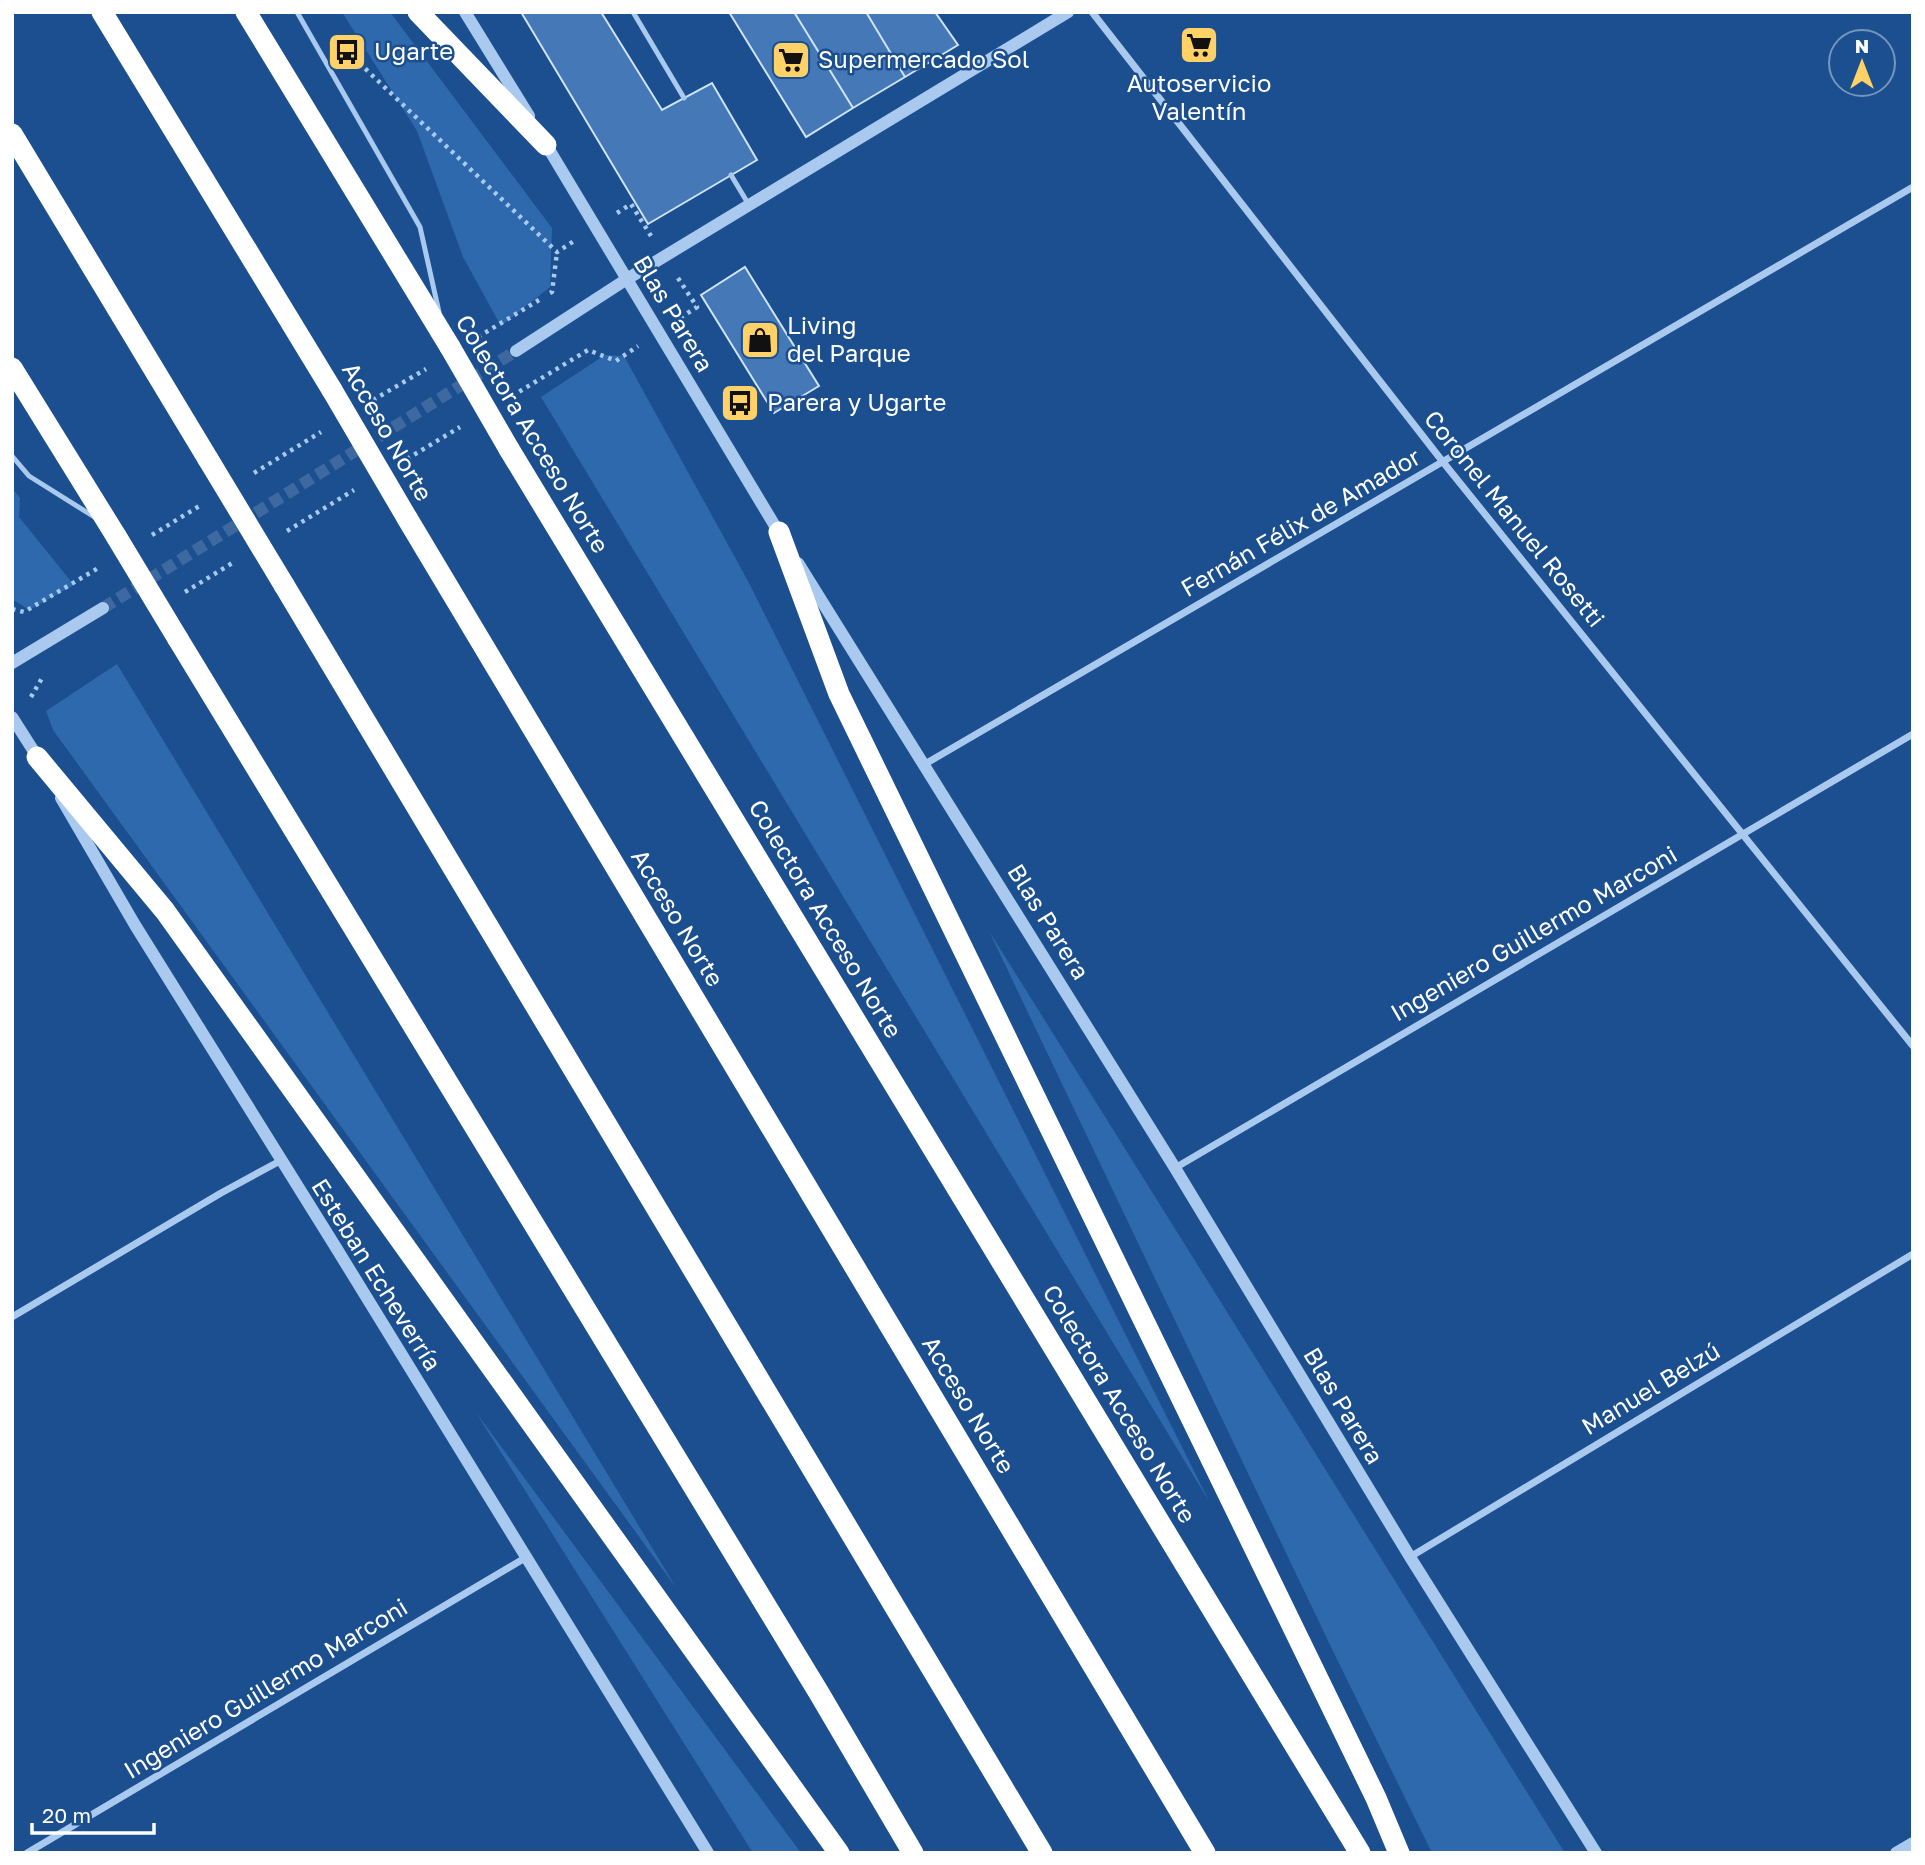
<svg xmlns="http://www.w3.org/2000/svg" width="1925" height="1865" font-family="'Golos Text',sans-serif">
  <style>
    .green { fill: #2e69ad }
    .building { fill: #4478b7; stroke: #cfe3fa; stroke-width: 2 }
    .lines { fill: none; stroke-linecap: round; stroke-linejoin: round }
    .tertiary-tunnel { stroke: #3d69a0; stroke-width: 12; stroke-dasharray: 12 6; stroke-linecap: butt }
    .path { stroke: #a9c9ee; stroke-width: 4.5; stroke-dasharray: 3.5 5; stroke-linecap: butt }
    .service { stroke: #a9c9ee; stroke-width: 5 }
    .minor { stroke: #a9c9ee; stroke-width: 7 }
    .tertiary { stroke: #a9c9ee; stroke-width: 12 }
    .motorway { stroke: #fff; stroke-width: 21 }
    .motorway-bridge { stroke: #fff; stroke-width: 21 }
    .labels { text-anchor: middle; stroke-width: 5; stroke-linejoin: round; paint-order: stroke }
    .poi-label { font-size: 24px; fill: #fff; stroke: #1b4f8f; text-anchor: start }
    .street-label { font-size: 24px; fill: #fff; stroke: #1b4f8f }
  </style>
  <rect width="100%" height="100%" fill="#1b4f8f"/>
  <!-- green -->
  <path class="green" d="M 342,12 L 390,12 L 552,228 L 550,287 L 501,326 L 463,257 L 417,131 Z
    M 605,355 L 624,356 L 748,581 L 1210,1503 L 541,397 Z
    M 12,488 L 20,498 L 19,517 L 74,585 L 29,610 L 12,599 Z
    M 117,664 L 677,1589 L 53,730 L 46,711 Z
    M 989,931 L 1565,1853 L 1432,1853 L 1331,1647 Z
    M 475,1411 L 801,1853 L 753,1853 Z"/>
  <!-- building -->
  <path class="building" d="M 521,12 L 601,12 L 662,110 L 712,83 L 757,160 L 648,224 Z
    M 729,12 L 794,12 L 853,108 L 806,137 Z
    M 794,12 L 866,12 L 905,77 L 853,108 Z
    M 866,12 L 935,12 L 958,45 L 905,77 Z
    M 745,267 L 819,386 L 774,413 L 701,295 Z"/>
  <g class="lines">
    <!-- tertiary-tunnel -->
    <path class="tertiary-tunnel" d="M 103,608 L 516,351"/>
    <!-- path -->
    <path class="path" d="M 353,57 L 557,252 L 574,241
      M 617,213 L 631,204 L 651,236
      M 678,278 L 697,307 L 680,318
      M 550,293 L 552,292 L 557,252
      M 478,337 L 539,300
      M 512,396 L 588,350 L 616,361 L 638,346
      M 373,400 L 426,369
      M 407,459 L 460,427
      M 254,473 L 321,432
      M 287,531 L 354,490
      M 152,535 L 201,505
      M 185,592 L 234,562
      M 12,609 L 24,612 L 100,567
      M 31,697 L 42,678"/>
    <!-- service -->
    <path class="service" d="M 297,12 L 420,227 L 439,312
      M 633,12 L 684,98
      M 731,175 L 749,205
      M 12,456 L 29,476 L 96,518"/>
    <!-- minor -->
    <path class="minor" d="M 1092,12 L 1443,462 L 1913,1046
      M 925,764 L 1913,187
      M 1175,1168 L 1913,734
      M 12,1317 L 221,1193 L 280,1161
      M 1410,1557 L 1913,1254
      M 27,1853 L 525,1558"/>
    <!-- tertiary -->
    <path class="tertiary" d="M 465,12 L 529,116
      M 544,141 L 781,536
      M 516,351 L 627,279 L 1068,12
      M 798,563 L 1175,1168 L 1410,1557 L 1596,1853
      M 12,663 L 103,608
      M 12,717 L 40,761
      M 61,798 L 135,925 L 335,1246 L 708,1853
      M 1896,1853 L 1913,1843"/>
    <!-- motorway -->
    <path class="motorway" d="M 102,12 L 332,390
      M 246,12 L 450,347
      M 418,12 L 546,145
      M 12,134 L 208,459
      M 12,368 L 116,536
      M 509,449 L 1360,1853
      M 407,518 L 1205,1853
      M 779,532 L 839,694 L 1376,1798 L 1399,1853
      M 284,585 L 1042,1853
      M 178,639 L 819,1693 L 913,1853
      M 37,757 L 165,911 L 839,1853"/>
    <!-- motorway-bridge -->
    <path class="motorway-bridge" d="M 450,347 L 509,449
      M 332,390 L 407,518
      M 208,459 L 284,585
      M 116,536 L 178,639"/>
  </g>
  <!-- icons -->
  <defs>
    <g id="supermarket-square" transform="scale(2.0125)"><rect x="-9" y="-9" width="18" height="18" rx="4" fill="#ffd166" stroke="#1b4f8f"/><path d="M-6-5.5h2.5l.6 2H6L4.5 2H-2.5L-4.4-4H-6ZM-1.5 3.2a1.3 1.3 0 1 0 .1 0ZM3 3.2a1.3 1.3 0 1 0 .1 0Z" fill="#111"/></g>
    <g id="bus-square" transform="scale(2.0125)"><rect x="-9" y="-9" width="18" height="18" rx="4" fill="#ffd166" stroke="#1b4f8f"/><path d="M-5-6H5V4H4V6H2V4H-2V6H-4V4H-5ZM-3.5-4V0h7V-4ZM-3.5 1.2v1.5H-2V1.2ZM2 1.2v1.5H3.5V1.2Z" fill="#111"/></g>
    <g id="shop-square" transform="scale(2.0125)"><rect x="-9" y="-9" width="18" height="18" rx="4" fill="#ffd166" stroke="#1b4f8f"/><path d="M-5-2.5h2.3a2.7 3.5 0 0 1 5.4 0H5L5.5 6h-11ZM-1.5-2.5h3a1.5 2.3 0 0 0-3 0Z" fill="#111"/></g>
  </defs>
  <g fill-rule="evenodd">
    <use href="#supermarket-square" x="1199" y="45"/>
    <use href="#bus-square" x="347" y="52"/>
    <use href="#supermarket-square" x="791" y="60"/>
    <use href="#shop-square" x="760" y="340"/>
    <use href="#bus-square" x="740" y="403"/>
  </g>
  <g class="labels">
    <!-- poi labels -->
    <g class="poi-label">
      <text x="374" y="60">Ugarte</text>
      <text x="818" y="68">Supermercado Sol</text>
      <text x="1199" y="92" text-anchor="middle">Autoservicio<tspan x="1199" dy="28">Valentín</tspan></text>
      <text x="787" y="334">Living<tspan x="787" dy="28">del Parque</tspan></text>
      <text x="767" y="411">Parera y Ugarte</text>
    </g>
    <!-- street labels -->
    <g class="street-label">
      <text transform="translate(673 314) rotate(59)" y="8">Blas Parera</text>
      <text transform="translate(387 432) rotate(60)" y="8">Acceso Norte</text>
      <text transform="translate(532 434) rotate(59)" y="8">Colectora Acceso Norte</text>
      <text transform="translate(1514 519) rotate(51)" y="8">Coronel Manuel Rosetti</text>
      <text transform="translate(1301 523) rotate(-30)" y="8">Fernán Félix de Amador</text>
      <text transform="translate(677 918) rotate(59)" y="8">Acceso Norte</text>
      <text transform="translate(825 919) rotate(59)" y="8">Colectora Acceso Norte</text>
      <text transform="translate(1048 922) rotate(58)" y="8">Blas Parera</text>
      <text transform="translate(1534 934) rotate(-30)" y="8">Ingeniero Guillermo Marconi</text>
      <text transform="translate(376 1275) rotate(58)" y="8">Esteban Echeverría</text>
      <text transform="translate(1651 1389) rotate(-31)" y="8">Manuel Belzú</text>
      <text transform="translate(1119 1404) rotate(59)" y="8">Colectora Acceso Norte</text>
      <text transform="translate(968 1405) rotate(59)" y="8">Acceso Norte</text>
      <text transform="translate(1343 1406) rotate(59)" y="8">Blas Parera</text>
      <text transform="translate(266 1689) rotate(-31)" y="8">Ingeniero Guillermo Marconi</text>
    </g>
  </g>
  <!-- border -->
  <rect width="1925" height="1865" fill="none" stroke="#ffffff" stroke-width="28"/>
  <!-- north arrow -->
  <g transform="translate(1862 63)"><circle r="33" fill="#1b4f8f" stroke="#7695bc" stroke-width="2"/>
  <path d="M0-5L12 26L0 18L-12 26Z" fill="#ffd166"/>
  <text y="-10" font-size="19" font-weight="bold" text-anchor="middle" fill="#ffffff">N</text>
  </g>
  <!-- scale -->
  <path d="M32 1823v10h122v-10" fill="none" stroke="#ffffff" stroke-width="3.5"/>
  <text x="42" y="1823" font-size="21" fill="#ffffff" stroke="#1b4f8f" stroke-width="5" paint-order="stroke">20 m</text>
</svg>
